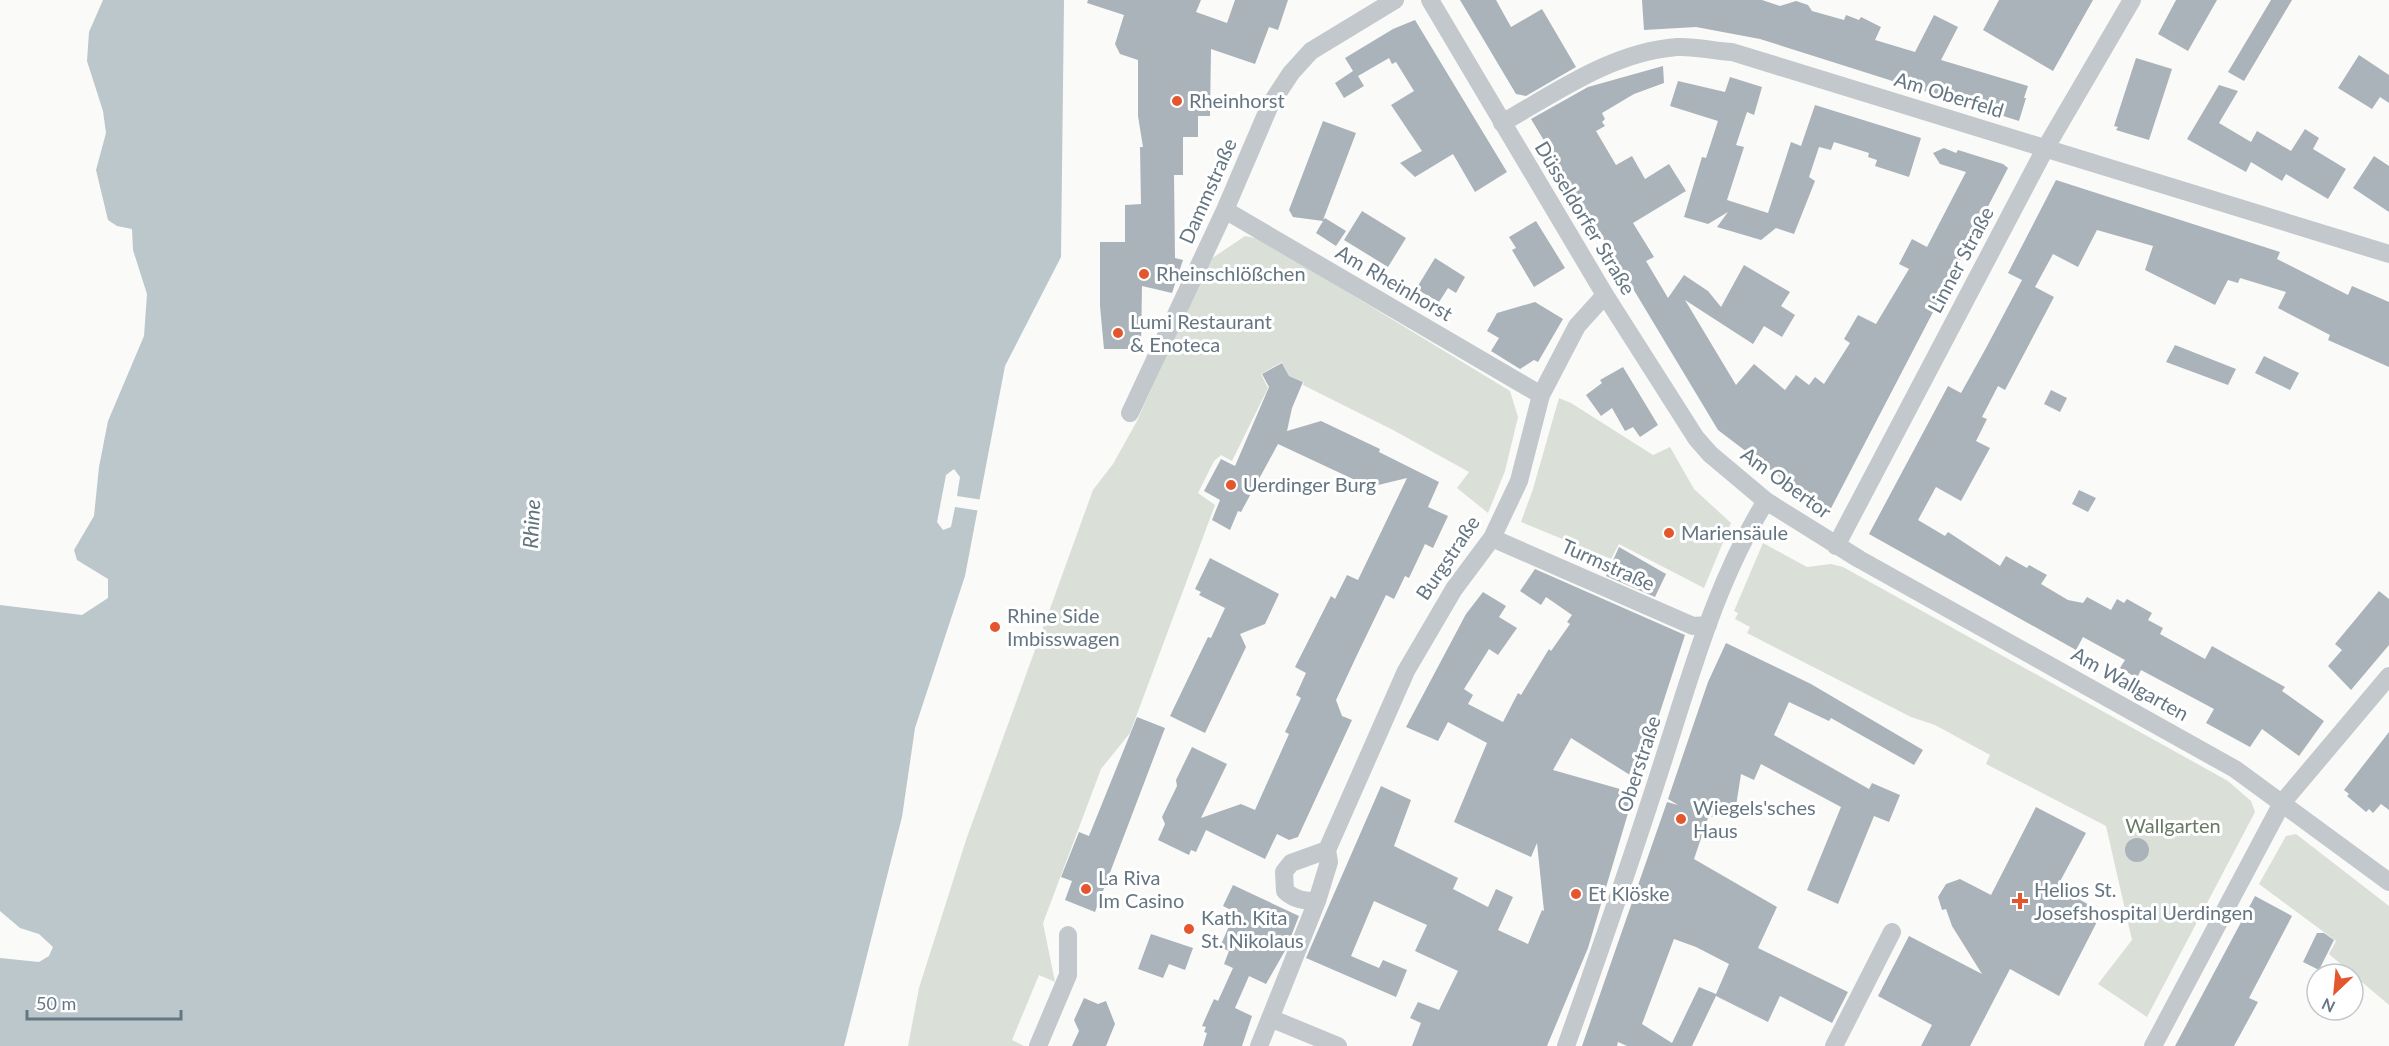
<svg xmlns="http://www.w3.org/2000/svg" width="2389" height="1046" font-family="Lato,sans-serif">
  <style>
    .green { fill: #dadfd7 }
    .water { fill: #bbc7cb }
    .pier { fill: #fafaf8 }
    .building { fill: #aab3b9; fill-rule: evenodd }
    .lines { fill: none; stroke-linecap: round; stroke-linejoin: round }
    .street { stroke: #c3c8cc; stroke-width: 18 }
    .poi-dot { fill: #e4572e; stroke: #fff; stroke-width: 2 }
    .labels { text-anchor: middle; stroke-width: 6; stroke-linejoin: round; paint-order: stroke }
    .street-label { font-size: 20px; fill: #657683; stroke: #fff }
    .poi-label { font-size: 20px; fill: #657683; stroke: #fff; text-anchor: start }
    .park-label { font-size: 20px; fill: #687a64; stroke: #fff }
    .water-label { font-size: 21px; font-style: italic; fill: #60757c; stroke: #fff }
  </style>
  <rect width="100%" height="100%" fill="#fafaf8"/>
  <!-- green -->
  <path class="green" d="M 1245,236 L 1260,239 L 1510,391 L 1518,417 L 1505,471 L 1488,513 L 1457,488 L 1469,472 L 1393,430 L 1303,385 L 1304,382 L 1289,376 L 1282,362 L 1261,374 L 1268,388 L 1232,461 L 1221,455 L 1214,461 L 1198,493 L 1215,505 L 1130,733 L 1101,769 L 1043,923 L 1055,982 L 1039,975 L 1012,1040 L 1024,1046 L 908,1046 L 919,988 L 966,840 L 1093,490 L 1113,464 L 1137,421 L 1208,261 Z
    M 1559,398 L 1571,403 L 1653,455 L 1670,447 L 1694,489 L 1731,523 L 1704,588 L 1619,544 L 1611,559 L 1521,522 L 1533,489 Z
    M 1763,543 L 1807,567 L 1831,564 L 1843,567 L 2228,781 L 2251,801 L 2255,812 L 2147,1017 L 2098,984 L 2132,940 L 2106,826 L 1986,764 L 1990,755 L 1935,725 L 1911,717 L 1747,633 L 1750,627 L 1735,619 L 1738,613 L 1734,611 Z
    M 2296,834 L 2389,906 L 2389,1005 L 2329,954 L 2336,941 L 2259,884 L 2286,836 Z"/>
  <!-- water -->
  <path class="water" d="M 103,0 L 1064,0 L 1061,257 L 1005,366 L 965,576 L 915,728 L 902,817 L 844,1046 L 0,1046 L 0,958 L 39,962 L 49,956 L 53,947 L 39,934 L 20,928 L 0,911 L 0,605 L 82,615 L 108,598 L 108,579 L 77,560 L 74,550 L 94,516 L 99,467 L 108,421 L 144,336 L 147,294 L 133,250 L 132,229 L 117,226 L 108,220 L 96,170 L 106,133 L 103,111 L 87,61 L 89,32 Z"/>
  <!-- pier -->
  <path class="pier" d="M 954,469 L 960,477 L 957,496 L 983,500 L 981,511 L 955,507 L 951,527 L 943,530 L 937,522 L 946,475 Z"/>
  <!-- building -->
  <path class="building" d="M 1088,0 L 1201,0 L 1196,12 L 1227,23 L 1235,0 L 1288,0 L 1278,30 L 1269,27 L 1255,64 L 1211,49 L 1210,116 L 1198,116 L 1198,137 L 1183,137 L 1183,175 L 1174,175 L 1175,258 L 1183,260 L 1172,293 L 1142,286 L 1141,349 L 1104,349 L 1100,306 L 1100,242 L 1125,242 L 1125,205 L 1141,204 L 1140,147 L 1143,147 L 1138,116 L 1138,60 L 1120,54 L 1115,44 L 1124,15 L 1087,3 Z
    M 1460,0 L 1496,0 L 1511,27 L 1542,9 L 1576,67 L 1526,96 L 1516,94 Z
    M 1642,0 L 1762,0 L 1780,6 L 1796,1 L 1808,5 L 1812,11 L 1844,20 L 1846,15 L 1859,20 L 1861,17 L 1881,27 L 1875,40 L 1915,52 L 1934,15 L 1958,27 L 1941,60 L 2028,86 L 2024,98 L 2026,98 L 2019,121 L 1760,39 L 1696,27 L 1644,30 Z
    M 1999,0 L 2093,0 L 2053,71 L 1983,30 Z
    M 2176,0 L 2217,0 L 2188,51 L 2158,34 Z
    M 2271,0 L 2292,0 L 2244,81 L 2228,72 Z
    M 1415,20 L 1507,172 L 1475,192 L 1453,154 L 1415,177 L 1400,163 L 1422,151 L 1391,105 L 1414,91 L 1396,62 L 1392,64 L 1389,58 L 1358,76 L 1364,86 L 1344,98 L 1335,83 L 1353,71 L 1345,58 L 1393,29 Z
    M 2359,55 L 2389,75 L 2389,103 L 2380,97 L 2372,109 L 2338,88 Z
    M 2136,58 L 2172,69 L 2149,140 L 2116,130 L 2118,127 L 2114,126 Z
    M 1663,66 L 1664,83 L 1634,94 L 1602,113 L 1605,119 L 1602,122 L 1605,126 L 1596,131 L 1616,165 L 1632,156 L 1645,179 L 1669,164 L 1686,191 L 1633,223 L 1654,257 L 1646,261 L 1668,298 L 1684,275 L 1708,291 L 1721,307 L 1744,265 L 1790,292 L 1781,306 L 1795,315 L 1782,337 L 1764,326 L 1753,344 L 1685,300 L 1736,385 L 1754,364 L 1785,390 L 1796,375 L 1809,385 L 1815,377 L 1824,384 L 1850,343 L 1844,339 L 1858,315 L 1876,324 L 1909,269 L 1899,264 L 1912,239 L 1927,247 L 1966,172 L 1940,164 L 1933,153 L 1944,148 L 1956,153 L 1958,150 L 2003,164 L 2008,168 L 1828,514 L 1718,430 L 1531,119 L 1588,87 Z
    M 1730,77 L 1762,87 L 1754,115 L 1747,112 L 1736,145 L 1744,147 L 1727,200 L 1768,213 L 1791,142 L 1801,146 L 1815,105 L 1921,138 L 1909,177 L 1875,166 L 1877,160 L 1868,157 L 1869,153 L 1834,142 L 1831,150 L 1819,147 L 1809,177 L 1815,181 L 1794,234 L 1776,228 L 1761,240 L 1717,227 L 1728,212 L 1708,224 L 1684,217 L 1702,157 L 1706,158 L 1718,121 L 1670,106 L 1678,81 L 1725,92 Z
    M 2219,85 L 2238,91 L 2219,123 L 2251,142 L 2257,131 L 2291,151 L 2305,129 L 2319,138 L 2313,149 L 2346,169 L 2328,199 L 2286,174 L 2282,181 L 2251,162 L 2246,172 L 2187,139 Z
    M 1323,121 L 1356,133 L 1323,220 L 1325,218 L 1346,231 L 1336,246 L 1316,233 L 1323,221 L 1293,217 L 1289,210 Z
    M 2374,156 L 2389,166 L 2389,212 L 2353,188 Z
    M 2056,180 L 2280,252 L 2277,259 L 2348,295 L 2352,286 L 2389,302 L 2389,367 L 2328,340 L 2330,335 L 2278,308 L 2286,292 L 2240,278 L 2238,283 L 2228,280 L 2215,305 L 2145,270 L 2153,246 L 2097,230 L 2078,267 L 2053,254 L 2035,287 L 2054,297 L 2005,390 L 1998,386 L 1982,417 L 1987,419 L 1976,441 L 1990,448 L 1961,501 L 1936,487 L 1918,520 L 1945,536 L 1948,532 L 2000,566 L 2006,556 L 2027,568 L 2029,565 L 2047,575 L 2041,584 L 2068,600 L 2083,603 L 2087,597 L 2111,610 L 2117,599 L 2124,603 L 2127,599 L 2152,613 L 2148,620 L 2163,628 L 2160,634 L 2205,659 L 2212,646 L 2285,687 L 2282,691 L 2324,721 L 2299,756 L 2262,729 L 2250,747 L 2206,723 L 2214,709 L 2141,670 L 2137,678 L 2120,668 L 2125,660 L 2083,637 L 2076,650 L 1869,534 L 1948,386 L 1961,393 L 1986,348 L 2022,280 L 2008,273 Z
    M 1362,211 L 1406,238 L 1388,267 L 1344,240 Z
    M 1536,221 L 1565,268 L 1534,287 L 1512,250 L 1516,248 L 1509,237 Z
    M 1435,258 L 1465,277 L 1456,293 L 1448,288 L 1439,302 L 1416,289 Z
    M 1535,302 L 1563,319 L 1538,362 L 1534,360 L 1520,369 L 1491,351 L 1499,338 L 1487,331 L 1497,313 Z
    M 2175,345 L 2236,369 L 2228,385 L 2166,362 Z
    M 2264,356 L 2299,373 L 2290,390 L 2255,373 Z
    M 1282,363 L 1289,376 L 1303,382 L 1292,408 L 1287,431 L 1321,421 L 1380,449 L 1379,452 L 1439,482 L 1428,507 L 1448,516 L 1433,548 L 1425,544 L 1409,578 L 1405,576 L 1394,599 L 1386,595 L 1357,655 L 1336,700 L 1342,716 L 1352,720 L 1298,837 L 1289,840 L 1277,834 L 1265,859 L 1206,830 L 1196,852 L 1191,850 L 1189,855 L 1158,840 L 1165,824 L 1162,817 L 1177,786 L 1176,780 L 1192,747 L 1227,764 L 1201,818 L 1241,804 L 1255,810 L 1289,734 L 1285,732 L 1301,698 L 1296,695 L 1306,673 L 1295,667 L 1331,596 L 1335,599 L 1347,575 L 1358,580 L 1407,478 L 1370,487 L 1278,444 L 1241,512 L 1238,511 L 1230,530 L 1212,520 L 1220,500 L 1204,491 L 1221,459 L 1235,466 L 1269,387 L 1262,374 Z
    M 1623,367 L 1658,425 L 1640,437 L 1633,427 L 1625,431 L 1612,408 L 1601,416 L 1586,395 L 1602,383 L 1600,380 Z
    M 2051,390 L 2067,398 L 2060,412 L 2044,404 Z
    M 2079,490 L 2096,498 L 2088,512 L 2072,504 Z
    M 1619,547 L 1666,574 L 1655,597 L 1606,576 Z
    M 1210,558 L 1279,594 L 1265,624 L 1240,634 L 1246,647 L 1205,733 L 1170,716 L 1208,637 L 1211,638 L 1225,608 L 1199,595 L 1201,592 L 1195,589 Z
    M 1535,569 L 1685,635 L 1638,780 L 1571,738 L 1553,770 L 1634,793 L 1588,948 L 1547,1046 L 1412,1046 L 1421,1023 L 1410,1018 L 1418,1002 L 1439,1010 L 1458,971 L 1415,951 L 1427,925 L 1374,901 L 1351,956 L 1379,968 L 1383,960 L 1407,970 L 1396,997 L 1306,958 L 1381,786 L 1411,800 L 1394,846 L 1458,878 L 1453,889 L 1488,907 L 1496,889 L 1513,897 L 1498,930 L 1528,944 L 1542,910 L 1544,911 L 1537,843 L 1531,857 L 1454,822 L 1487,743 L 1448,722 L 1438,741 L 1406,727 L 1466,614 L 1483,592 L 1506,606 L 1499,617 L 1517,628 L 1498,655 L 1489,649 L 1464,689 L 1473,695 L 1468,704 L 1503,722 L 1518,693 L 1521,695 L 1549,649 L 1551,651 L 1570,624 L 1567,622 L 1572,615 L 1546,597 L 1541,605 L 1520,591 Z
    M 2379,591 L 2389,599 L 2389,645 L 2351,690 L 2328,666 L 2342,650 L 2335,644 Z
    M 1726,643 L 1811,684 L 1923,750 L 1914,765 L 1831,718 L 1829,721 L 1789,702 L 1774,735 L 1869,789 L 1872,783 L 1900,795 L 1889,822 L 1874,816 L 1838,904 L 1807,890 L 1841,807 L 1761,764 L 1754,780 L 1741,774 L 1736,806 L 1730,811 L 1720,806 L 1715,816 L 1708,818 L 1694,859 L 1777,907 L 1758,948 L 1848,992 L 1832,1023 L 1780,996 L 1768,1022 L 1716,996 L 1692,1046 L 1627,1046 L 1618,1042 L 1617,1046 L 1582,1046 L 1667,802 L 1678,805 L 1668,799 L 1708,682 ZM 1674,939 L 1696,947 L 1729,964 L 1716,994 L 1699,987 L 1672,1043 L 1642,1024 Z
    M 1137,717 L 1165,728 L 1095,912 L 1065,900 L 1072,881 L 1061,877 L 1079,832 L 1089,836 Z
    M 2389,732 L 2389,810 L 2381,804 L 2373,813 L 2369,809 L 2366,812 L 2347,796 L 2349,794 L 2344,790 Z
    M 2036,807 L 2086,833 L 2057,887 L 2102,912 L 2059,996 L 2010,969 L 1970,1046 L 1921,1046 L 1932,1025 L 1878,996 L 1909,936 L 1982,974 L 1952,926 L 1946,909 L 1942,910 L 1938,897 L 1946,884 L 1960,879 L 1991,895 Z
    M2125 850a12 12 0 1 1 24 0a12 12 0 1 1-24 0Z
    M 1233,885 L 1299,916 L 1286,949 L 1266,984 L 1249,976 L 1235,1008 L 1252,1016 L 1242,1046 L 1203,1046 L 1207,1033 L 1204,1032 L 1206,1027 L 1202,1026 L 1214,999 L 1218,1001 L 1233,968 L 1224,964 L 1229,951 L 1220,947 L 1235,912 L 1223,906 Z
    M 2255,896 L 2292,916 L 2249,998 L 2258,1002 L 2234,1046 L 2175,1046 Z
    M 2317,933 L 2324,933 L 2334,940 L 2319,970 L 2303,962 Z
    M 1151,934 L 1193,948 L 1185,970 L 1169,964 L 1163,978 L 1138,969 Z
    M 1084,998 L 1098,1004 L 1106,1001 L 1115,1024 L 1106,1046 L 1072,1046 L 1079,1031 L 1074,1020 Z"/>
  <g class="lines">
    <!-- street -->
    <path class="street" d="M 1430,0 L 1605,295 L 1696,438 L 1710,454 L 1766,501 L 1859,559 L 2235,769 L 2389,882
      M 1502,123 C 1557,92 1612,52 1677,47 C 1695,46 1714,51 1732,52 L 2389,254
      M 1225,210 L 1541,395
      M 1130,413 L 1225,210 L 1270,105 L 1291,73 L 1311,51 L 1395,0
      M 1492,538 L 1693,626 L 1708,625
      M 1836,546 L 2045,149 L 2132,0
      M 1317,901 C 1304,901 1295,900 1285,891 L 1284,872 L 1291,863 L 1327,850
      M 1270,1018 L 1338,1046
      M 1038,1046 L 1068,975 L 1068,935
      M 1259,1046 L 1317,901 L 1329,862 L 1327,850 L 1406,671 L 1454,589 L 1492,538 L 1519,481 L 1541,395 L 1577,326 L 1605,295
      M 1566,1046 C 1600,951 1633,855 1664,758 C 1692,671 1717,579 1766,501
      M 1834,1046 L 1892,932
      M 2153,1046 L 2282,803 L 2389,676"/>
  </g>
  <!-- markers -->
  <g class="poi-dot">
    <circle cx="1177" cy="101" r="6"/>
    <circle cx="1144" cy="274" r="6"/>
    <circle cx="1118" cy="333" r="6"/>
    <circle cx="1231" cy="485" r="6"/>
    <circle cx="1669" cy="533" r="6"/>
    <circle cx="995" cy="627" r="6"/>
    <circle cx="1681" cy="819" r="6"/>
    <circle cx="1086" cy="889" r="6"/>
    <circle cx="1576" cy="894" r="6"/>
    <path d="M2017 892h6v6h6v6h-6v6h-6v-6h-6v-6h6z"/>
    <circle cx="1189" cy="929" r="6"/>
  </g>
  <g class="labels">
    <!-- street labels -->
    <g class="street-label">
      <text transform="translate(1949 95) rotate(17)" y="7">Am Oberfeld</text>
      <text transform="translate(1208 191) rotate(-66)" y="7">Dammstraße</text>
      <text transform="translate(1585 218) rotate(59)" y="7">Düsseldorfer Straße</text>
      <text transform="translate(1961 260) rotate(-62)" y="7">Linner Straße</text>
      <text transform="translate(1394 283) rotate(30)" y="7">Am Rheinhorst</text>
      <text transform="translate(1786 483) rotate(36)" y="7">Am Obertor</text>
      <text transform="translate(1448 558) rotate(-56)" y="7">Burgstraße</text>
      <text transform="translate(1608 565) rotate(24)" y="7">Turmstraße</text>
      <text transform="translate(2130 684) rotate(29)" y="7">Am Wallgarten</text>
      <text transform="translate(1639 764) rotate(-72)" y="7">Oberstraße</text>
    </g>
    <!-- poi labels -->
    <g class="poi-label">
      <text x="1189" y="108">Rheinhorst</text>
      <text x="1156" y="281">Rheinschlößchen</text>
      <text x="1130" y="329">Lumi Restaurant<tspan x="1130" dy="23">&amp; Enoteca</tspan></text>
      <text x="1243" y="492">Uerdinger Burg</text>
      <text x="1681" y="540">Mariensäule</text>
      <text x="1007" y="623">Rhine Side<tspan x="1007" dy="23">Imbisswagen</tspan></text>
      <text x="1693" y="815">Wiegels'sches<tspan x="1693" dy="23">Haus</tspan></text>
      <text x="1098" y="885">La Riva<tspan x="1098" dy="23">Im Casino</tspan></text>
      <text x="2034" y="897">Helios St.<tspan x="2034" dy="23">Josefshospital Uerdingen</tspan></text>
      <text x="1588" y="901">Et Klöske</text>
      <text x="1201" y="925">Kath. Kita<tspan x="1201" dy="23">St. Nikolaus</tspan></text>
    </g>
    <!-- park labels -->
    <g class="park-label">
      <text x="2173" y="833">Wallgarten</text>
    </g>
    <!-- water labels -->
    <g class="water-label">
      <text transform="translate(532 524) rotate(-87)" y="7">Rhine</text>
    </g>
  </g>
  <!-- north arrow -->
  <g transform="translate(2335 992) rotate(206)"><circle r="28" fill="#ffffff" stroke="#c1c8cd" stroke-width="1.5"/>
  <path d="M0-4.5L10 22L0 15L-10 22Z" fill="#e4572e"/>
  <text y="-9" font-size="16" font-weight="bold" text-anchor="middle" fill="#657683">N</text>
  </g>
  <!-- scale -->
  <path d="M27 1010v9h154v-9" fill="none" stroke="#657683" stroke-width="3"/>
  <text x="36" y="1010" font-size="18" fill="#657683" stroke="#ffffff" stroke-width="4.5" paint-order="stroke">50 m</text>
</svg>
